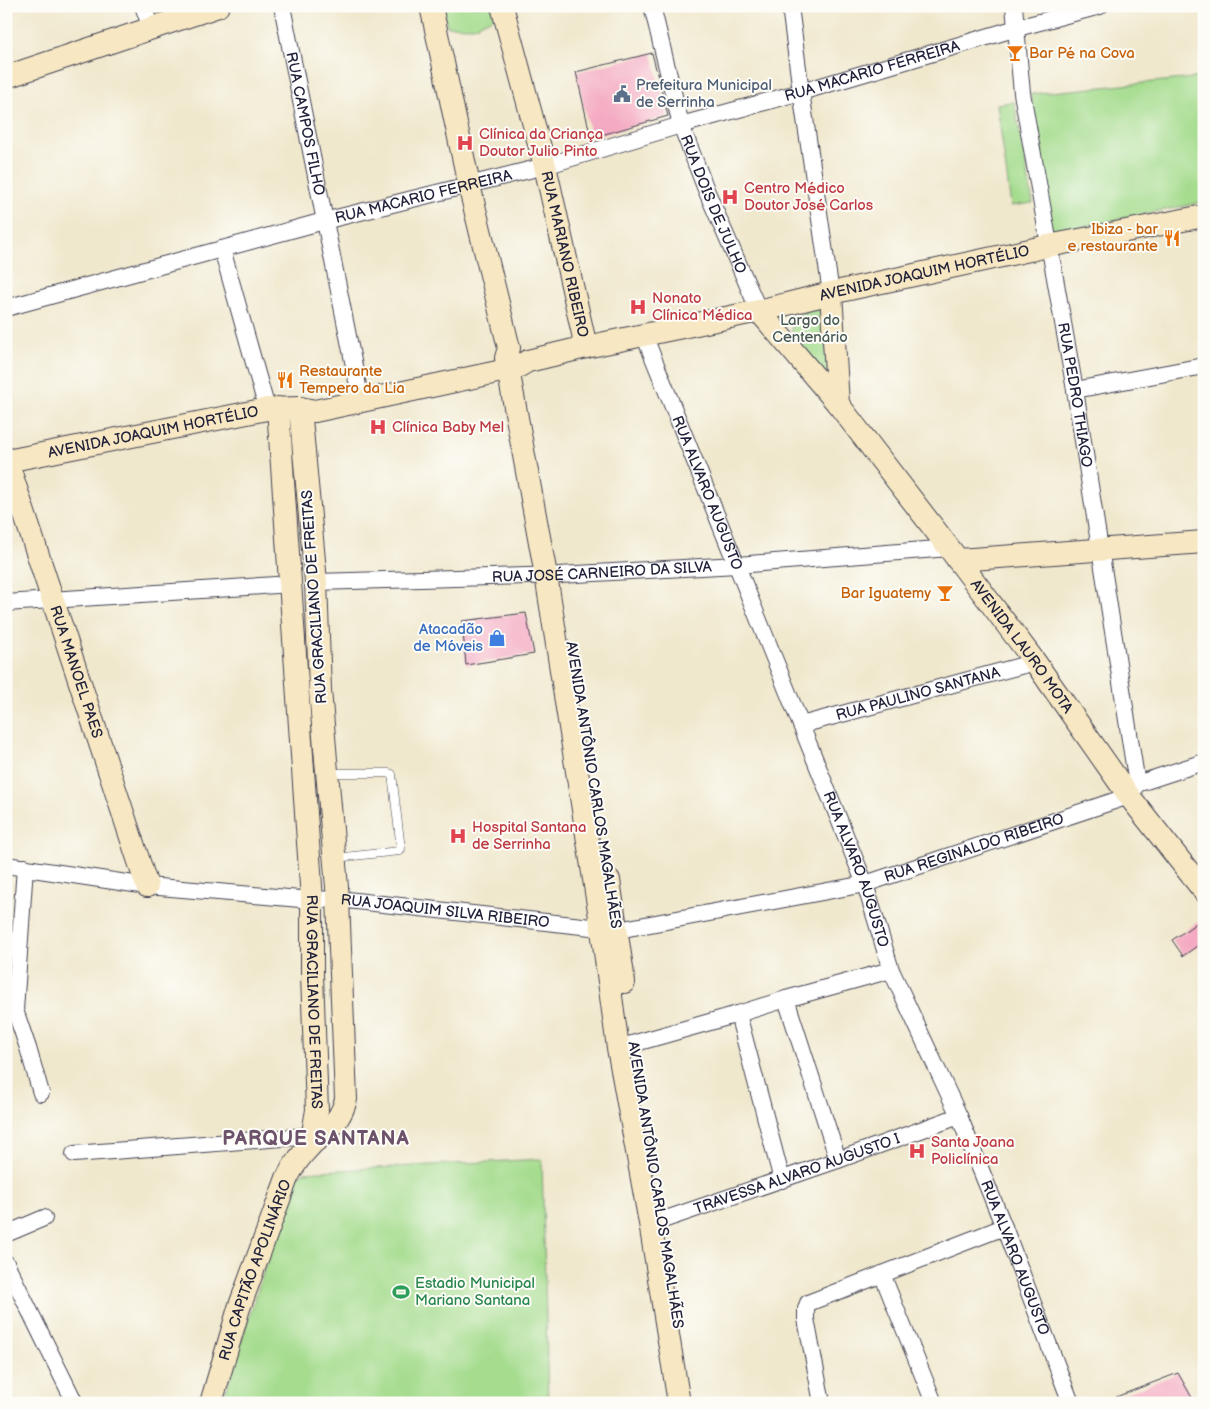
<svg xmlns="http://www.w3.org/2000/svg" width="1210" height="1409" font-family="'Balsamiq Sans',sans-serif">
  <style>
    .green { fill: #a5dc8e; stroke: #647f64 }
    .building { fill: #f4aac2 }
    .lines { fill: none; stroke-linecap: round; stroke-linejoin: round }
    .lane-casing { stroke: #414051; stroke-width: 9 }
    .street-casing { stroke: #414051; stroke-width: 18 }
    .secondary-casing { stroke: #414051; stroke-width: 24 }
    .lane { stroke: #fff; stroke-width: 8 }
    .street { stroke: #fff; stroke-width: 16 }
    .secondary { stroke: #f7e8c3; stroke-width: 22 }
    .labels { text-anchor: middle; stroke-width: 4; stroke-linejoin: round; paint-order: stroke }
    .food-label { font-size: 15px; fill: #c56008; stroke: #fdfcf7; text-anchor: start }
    .street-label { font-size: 15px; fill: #22223b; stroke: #fdfcf7 }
    .service-label { font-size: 15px; fill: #4e5e75; stroke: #fdfcf7; text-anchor: start }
    .health-label { font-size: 15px; fill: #be3a42; stroke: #fdfcf7; text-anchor: start }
    .park-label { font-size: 15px; fill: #495a54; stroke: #fdfcf7 }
    .shop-label { font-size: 15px; fill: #366cbe; stroke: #fdfcf7; text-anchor: end }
    .leisure-label { font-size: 15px; fill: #27864d; stroke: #fdfcf7; text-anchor: start }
    .district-label { font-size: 20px; font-weight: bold; letter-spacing: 1px; fill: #6c526a; stroke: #fdfcf7 }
  </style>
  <rect width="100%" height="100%" fill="#fdfcf7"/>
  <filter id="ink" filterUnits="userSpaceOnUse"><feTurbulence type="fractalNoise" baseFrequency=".02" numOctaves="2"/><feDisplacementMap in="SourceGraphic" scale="10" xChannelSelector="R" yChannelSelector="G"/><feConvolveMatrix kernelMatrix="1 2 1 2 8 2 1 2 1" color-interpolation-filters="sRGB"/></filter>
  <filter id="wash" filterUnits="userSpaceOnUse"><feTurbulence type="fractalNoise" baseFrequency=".0096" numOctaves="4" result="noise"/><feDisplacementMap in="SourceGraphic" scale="20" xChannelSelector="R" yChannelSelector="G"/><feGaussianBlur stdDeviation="1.12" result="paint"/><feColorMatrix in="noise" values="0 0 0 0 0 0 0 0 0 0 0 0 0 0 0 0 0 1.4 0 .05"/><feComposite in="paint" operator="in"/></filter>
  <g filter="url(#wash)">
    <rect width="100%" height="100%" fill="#f0e8cd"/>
    <!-- green -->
    <path class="green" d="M 442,6 L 492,6 L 494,17 L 474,27 L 447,26 Z
      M 1204,77 L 1204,202 L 1051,233 L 1031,94 Z
      M 1014,102 L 1033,203 L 1011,206 L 997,104 Z
      M 812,309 L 821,311 L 831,385 L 791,330 L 794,316 Z
      M 542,1159 L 548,1403 L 222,1403 L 292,1181 L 303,1172 Z"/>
    <g id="blocks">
      <!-- building -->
      <path class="building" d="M 652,53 L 668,116 L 591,138 L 576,72 Z
        M 526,613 L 534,654 L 466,665 L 462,621 Z
        M 1204,918 L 1204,941 L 1183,956 L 1172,940 Z
        M 1178,1373 L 1195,1403 L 1103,1403 L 1103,1402 Z"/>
    </g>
  </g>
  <g filter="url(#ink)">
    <use href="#blocks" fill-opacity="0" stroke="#414051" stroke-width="1"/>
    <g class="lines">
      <!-- lane casing -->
      <g class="lane-casing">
        <path id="lane" d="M 329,773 L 389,773 L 392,774 L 401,849 L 399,851 L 335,858"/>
      </g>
      <!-- street casing -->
      <g class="street-casing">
        <g id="street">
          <path d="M 143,6 L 151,28"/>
          <path id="s1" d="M 282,6 L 361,401"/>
          <path id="s2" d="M 652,6 L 681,125 L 707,192 L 759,311"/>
          <path d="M 790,6 L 801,92 L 831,293"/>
          <path id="s3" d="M 1014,6 L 1022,93 L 1075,390 L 1137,784"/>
          <path d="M 222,249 L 267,409"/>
          <path id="s4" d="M 6,308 L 324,221 L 545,166 L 681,125 L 801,92 L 1017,28 L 1100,6"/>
          <path id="s5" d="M 644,335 L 865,884 L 891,970 L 959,1116 L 1004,1227 L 1071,1403"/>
          <path d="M 1075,390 L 1204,366"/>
          <path id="s6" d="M 316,582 L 559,575 L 737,565 L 949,548"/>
          <path d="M 6,603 L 291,584"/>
          <path id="s7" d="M 801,725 L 1035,662"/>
          <path id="s8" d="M 6,865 L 147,886 L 312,900 L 338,899 L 618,930 L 865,884 L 1129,796 L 1137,784 L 1204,762"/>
          <path d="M 786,999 L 838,1160"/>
          <path d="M 15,1010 L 28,1048 L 41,1093"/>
          <path d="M 6,1012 L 15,1010 L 25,867"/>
          <path d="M 738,1014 L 782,1180"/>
          <path d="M 618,1048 L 738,1014 L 786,999 L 891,970"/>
          <path d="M 74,1154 L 321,1135"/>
          <path id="s9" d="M 650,1223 L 663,1220 L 838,1160 L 959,1116"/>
          <path d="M 6,1234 L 44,1218"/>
          <path d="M 6,1263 L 75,1403"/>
          <path d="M 882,1274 L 934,1403"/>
          <path d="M 822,1403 L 806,1319 L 806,1309 L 808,1303 L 1004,1227"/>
        </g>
      </g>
      <!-- secondary casing -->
      <g class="secondary-casing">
        <g id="secondary">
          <path d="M 431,6 L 469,185 L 509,348 L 506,358 L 546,575 L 602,930 L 618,1048 L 650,1223 L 679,1403"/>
          <path id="s10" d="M 502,6 L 545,166 L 586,347"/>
          <path d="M 6,77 L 218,6"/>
          <path d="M 831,293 L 838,404"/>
          <path id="s11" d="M 759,311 L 838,404 L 949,548 L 1035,662 L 1129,796 L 1204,891"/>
          <path id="s12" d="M 278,408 L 312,900 L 312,975 L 317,1110 L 311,1144"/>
          <path id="s13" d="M 6,458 L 147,886"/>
          <path id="s14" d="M 7,461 L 267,409 L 300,408 L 315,411 L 516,368 L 528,361 L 586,347 L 759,311 L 831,293 L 1048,246 L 1204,216"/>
          <path d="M 958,560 L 1204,542"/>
          <path d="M 609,880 L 624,982"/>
          <path id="s15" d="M 211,1403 L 239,1308 L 287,1178 C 293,1166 300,1156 310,1146 C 313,1142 318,1139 322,1136 C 333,1127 343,1113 346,1099 L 338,899 L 320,690 L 316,582 L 300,408"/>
        </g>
      </g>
      <!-- lane -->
      <use href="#lane" class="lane"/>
      <!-- street -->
      <use href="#street" class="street"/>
      <!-- secondary -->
      <use href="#secondary" class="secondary"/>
    </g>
  </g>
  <!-- icons -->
  <defs>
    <g id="bar-bare" transform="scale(1.35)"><path d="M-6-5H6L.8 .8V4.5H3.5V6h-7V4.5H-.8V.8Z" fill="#e8710a" stroke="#fdfcf7" stroke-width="2.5" paint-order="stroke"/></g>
    <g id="civic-bare" transform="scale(1.35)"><path d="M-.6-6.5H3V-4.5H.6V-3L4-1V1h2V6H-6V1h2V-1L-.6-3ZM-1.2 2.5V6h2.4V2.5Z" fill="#5c6f8a" stroke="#fdfcf7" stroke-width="2.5" paint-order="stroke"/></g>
    <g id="hospital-bare" transform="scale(1.35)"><path d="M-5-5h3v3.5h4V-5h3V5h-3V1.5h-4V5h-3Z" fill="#e0444e" stroke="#fdfcf7" stroke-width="2.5" paint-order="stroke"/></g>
    <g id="restaurant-bare" transform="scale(1.35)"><path d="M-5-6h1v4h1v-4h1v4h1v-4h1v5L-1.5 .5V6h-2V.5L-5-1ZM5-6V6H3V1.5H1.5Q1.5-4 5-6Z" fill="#e8710a" stroke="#fdfcf7" stroke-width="2.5" paint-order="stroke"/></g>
    <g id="shop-bare" transform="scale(1.35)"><path d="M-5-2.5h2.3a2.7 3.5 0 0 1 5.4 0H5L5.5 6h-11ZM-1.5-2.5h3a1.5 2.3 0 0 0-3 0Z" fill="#3f7fe0" stroke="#fdfcf7" stroke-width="2.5" paint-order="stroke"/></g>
    <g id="stadium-bare" transform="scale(1.35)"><path d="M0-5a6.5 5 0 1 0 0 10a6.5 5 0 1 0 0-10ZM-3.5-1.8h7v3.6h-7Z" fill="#2e9e5b" stroke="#fdfcf7" stroke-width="2.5" paint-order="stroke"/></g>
  </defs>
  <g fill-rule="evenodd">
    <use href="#bar-bare" x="1015" y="53"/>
    <use href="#civic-bare" x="622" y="94"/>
    <use href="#hospital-bare" x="465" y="143"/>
    <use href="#hospital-bare" x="730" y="197"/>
    <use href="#restaurant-bare" x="1172" y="238"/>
    <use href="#hospital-bare" x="638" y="307"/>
    <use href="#restaurant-bare" x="285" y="380"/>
    <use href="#hospital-bare" x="378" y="427"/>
    <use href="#bar-bare" x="945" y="593"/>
    <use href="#shop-bare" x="497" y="638"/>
    <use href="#hospital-bare" x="458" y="836"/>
    <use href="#hospital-bare" x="917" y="1151"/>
    <use href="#stadium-bare" x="401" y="1292"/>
  </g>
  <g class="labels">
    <!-- food labels -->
    <g class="food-label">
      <text x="1029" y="58">Bar Pé na Cova</text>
      <text x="1158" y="234" text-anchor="end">Ibiza - bar<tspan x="1158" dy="17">e restaurante</tspan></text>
      <text x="299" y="376">Restaurante<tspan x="299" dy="17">Tempero da Lia</tspan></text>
      <text x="931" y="598" text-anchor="end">Bar Iguatemy</text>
    </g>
    <!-- street labels -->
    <g class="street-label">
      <text dy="5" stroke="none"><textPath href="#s4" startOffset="898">RUA MACARIO FERREIRA</textPath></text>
      <text dy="5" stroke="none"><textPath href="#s1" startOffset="120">RUA CAMPOS FILHO</textPath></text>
      <text dy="5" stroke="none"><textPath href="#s4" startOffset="432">RUA MACARIO FERREIRA</textPath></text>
      <text dy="5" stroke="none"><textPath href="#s2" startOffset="208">RUA DOIS DE JULHO</textPath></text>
      <text dy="5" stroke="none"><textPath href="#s10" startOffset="256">RUA MARIANO RIBEIRO</textPath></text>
      <text dy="5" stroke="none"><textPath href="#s14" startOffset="939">AVENIDA JOAQUIM HORTÉLIO</textPath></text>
      <text dy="5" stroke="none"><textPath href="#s3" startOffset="394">RUA PEDRO THIAGO</textPath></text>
      <text dy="5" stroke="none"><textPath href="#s14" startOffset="149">AVENIDA JOAQUIM HORTÉLIO</textPath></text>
      <text dy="5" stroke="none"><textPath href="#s5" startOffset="170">RUA ALVARO AUGUSTO</textPath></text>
      <text dy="5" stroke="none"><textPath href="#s6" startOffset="286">RUA JOSÉ CARNEIRO DA SILVA</textPath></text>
      <text transform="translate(314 597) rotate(-94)" y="5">RUA GRACILIANO DE FREITAS</text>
      <text dy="5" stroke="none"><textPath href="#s11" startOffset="426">AVENIDA LAURO MOTA</textPath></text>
      <text dy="5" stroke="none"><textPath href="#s13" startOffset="225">RUA MANOEL PAES</textPath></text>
      <text dy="5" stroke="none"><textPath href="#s7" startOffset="121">RUA PAULINO SANTANA</textPath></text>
      <text transform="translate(594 785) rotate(81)" y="5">AVENIDA ANTÔNIO CARLOS MAGALHÃES</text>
      <text dy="5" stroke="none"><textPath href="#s8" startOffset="982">RUA REGINALDO RIBEIRO</textPath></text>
      <text dy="5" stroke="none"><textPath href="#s5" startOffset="575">RUA ALVARO AUGUSTO</textPath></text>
      <text dy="5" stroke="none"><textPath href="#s8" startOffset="442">RUA JOAQUIM SILVA RIBEIRO</textPath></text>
      <text dy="5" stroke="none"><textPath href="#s12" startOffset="595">RUA GRACILIANO DE FREITAS</textPath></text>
      <text dy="5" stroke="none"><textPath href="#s9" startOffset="155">TRAVESSA ALVARO AUGUSTO I</textPath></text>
      <text transform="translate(656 1185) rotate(81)" y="5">AVENIDA ANTÔNIO CARLOS MAGALHÃES</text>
      <text dy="5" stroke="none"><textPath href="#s5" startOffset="995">RUA ALVARO AUGUSTO</textPath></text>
      <text dy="5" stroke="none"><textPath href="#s15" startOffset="140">RUA CAPITÃO APOLINÁRIO</textPath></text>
    </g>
    <!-- service labels -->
    <g class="service-label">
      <text x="636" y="90">Prefeitura Municipal<tspan x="636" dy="17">de Serrinha</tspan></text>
    </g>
    <!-- health labels -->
    <g class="health-label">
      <text x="479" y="139">Clínica da Criança<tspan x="479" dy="17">Doutor Julio Pinto</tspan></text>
      <text x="744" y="193">Centro Médico<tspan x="744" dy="17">Doutor José Carlos</tspan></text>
      <text x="652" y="303">Nonato<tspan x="652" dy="17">Clínica Médica</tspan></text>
      <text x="392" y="432">Clínica Baby Mel</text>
      <text x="472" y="832">Hospital Santana<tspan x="472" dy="17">de Serrinha</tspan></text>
      <text x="931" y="1147">Santa Joana<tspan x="931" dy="17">Policlínica</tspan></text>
    </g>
    <!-- park labels -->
    <g class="park-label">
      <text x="810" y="325">Largo do<tspan x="810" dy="17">Centenário</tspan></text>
    </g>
    <!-- shop labels -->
    <g class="shop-label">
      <text x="483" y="634">Atacadão<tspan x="483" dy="17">de Móveis</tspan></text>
    </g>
    <!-- leisure labels -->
    <g class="leisure-label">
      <text x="415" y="1288">Estadio Municipal<tspan x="415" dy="17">Mariano Santana</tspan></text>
    </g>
    <!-- district labels -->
    <g class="district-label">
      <text x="316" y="1145">PARQUE SANTANA</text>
    </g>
  </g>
  <!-- margin -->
  <rect width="1210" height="1409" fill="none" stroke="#fdfcf7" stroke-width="25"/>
</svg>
